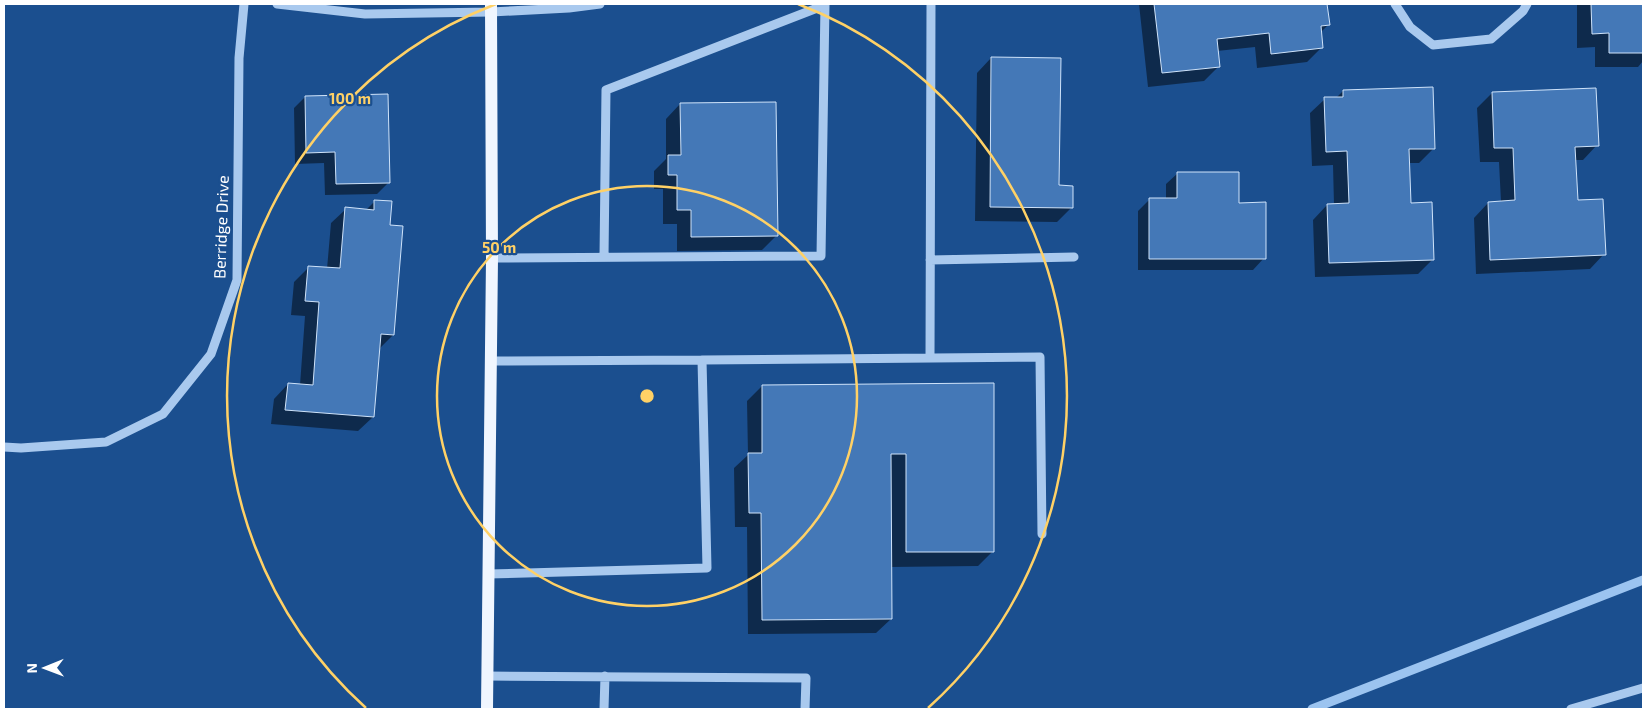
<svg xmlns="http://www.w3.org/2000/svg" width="1647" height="713" font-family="'Exo 2',sans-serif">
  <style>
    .shadow { fill: #0007 }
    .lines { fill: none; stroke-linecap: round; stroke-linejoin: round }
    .stream { stroke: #9cc4f0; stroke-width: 9 }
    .building { fill: #4478b7; stroke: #cfe3fa }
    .minor { stroke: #a9c9ee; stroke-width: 9 }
    .major { stroke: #f0f6ff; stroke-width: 12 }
    .ring { fill: none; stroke: #ffd166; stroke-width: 2.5 }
    .labels { text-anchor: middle; stroke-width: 4.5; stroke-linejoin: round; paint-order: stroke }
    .street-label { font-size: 16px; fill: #fff; stroke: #1b4f8f }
    .centre { fill: #ffd166; stroke: #1b4f8f; stroke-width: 2.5 }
    .ring-label { font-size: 15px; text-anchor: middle; font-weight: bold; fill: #ffd166; stroke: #1b4f8f; stroke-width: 4.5; stroke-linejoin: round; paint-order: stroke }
  </style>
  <rect width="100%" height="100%" fill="#1b4f8f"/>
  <!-- shadow -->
  <path class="shadow" d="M 1139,4 L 1326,4 L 1328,25 L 1320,33 L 1322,47 L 1307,62 L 1257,68 L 1255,47 L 1217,51 L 1219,66 L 1204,81 L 1148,87 Z
    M 1577,4 L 1643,4 L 1643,61 L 1638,67 L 1595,67 L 1595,47 L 1577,48 Z
    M 991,58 L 1058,187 L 1072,207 L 1057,222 L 975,221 L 977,73 Z
    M 1343,91 L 1434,148 L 1419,163 L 1408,163 L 1410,204 L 1433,259 L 1418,274 L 1315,277 L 1313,220 L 1327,205 L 1334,205 L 1333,165 L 1312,166 L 1310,113 L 1325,99 L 1336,98 Z
    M 1492,93 L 1597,145 L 1583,160 L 1575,160 L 1577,201 L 1604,254 L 1590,269 L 1476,274 L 1474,218 L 1488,203 L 1501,202 L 1499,162 L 1480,162 L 1477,108 Z
    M 305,97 L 389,182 L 377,194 L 325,195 L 324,163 L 295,164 L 294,108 Z
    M 680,104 L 777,235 L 762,250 L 677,251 L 677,224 L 663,224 L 663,189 L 654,189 L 654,171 L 666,159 L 666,119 Z
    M 1178,173 L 1238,204 L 1264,258 L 1253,270 L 1138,270 L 1138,211 L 1150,199 L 1166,199 L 1166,184 Z
    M 375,201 L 389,226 L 393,335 L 378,350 L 373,417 L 358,431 L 271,424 L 274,399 L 288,384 L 300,385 L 305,316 L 291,315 L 294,282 L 309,267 L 327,269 L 331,223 L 346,209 L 366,210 Z
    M 992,385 L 993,551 L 978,566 L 890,567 L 891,619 L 876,633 L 748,634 L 747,527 L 735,527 L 734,468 L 748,455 L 747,401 L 762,386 Z"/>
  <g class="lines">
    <!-- stream -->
    <path class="stream" d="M 1312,709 L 1643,580"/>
  </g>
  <!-- building -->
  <path class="building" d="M 1154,4 L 1327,4 L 1330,25 L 1321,26 L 1323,48 L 1271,54 L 1269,33 L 1217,39 L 1220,67 L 1162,73 Z
    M 1591,4 L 1643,4 L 1643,53 L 1609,53 L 1609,33 L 1592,34 Z
    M 991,57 L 1061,58 L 1059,185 L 1073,186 L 1073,208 L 990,207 Z
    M 1433,87 L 1435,149 L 1409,149 L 1411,203 L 1432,202 L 1434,260 L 1329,263 L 1327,204 L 1349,203 L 1347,151 L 1326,152 L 1324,97 L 1343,97 L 1343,90 Z
    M 1596,88 L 1599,146 L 1575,147 L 1578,200 L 1603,199 L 1606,255 L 1490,260 L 1488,202 L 1515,200 L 1513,148 L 1494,148 L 1492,92 Z
    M 388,94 L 390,183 L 336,184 L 335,152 L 306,153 L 305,96 Z
    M 776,102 L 778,236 L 691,237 L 691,210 L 677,210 L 677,175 L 668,175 L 668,155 L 681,155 L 680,103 Z
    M 1177,172 L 1239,172 L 1239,203 L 1266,202 L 1266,259 L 1149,259 L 1149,198 L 1177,198 Z
    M 374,200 L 392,201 L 390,225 L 403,226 L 394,335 L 381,334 L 374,417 L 285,410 L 288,383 L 313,385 L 319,302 L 305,301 L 308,266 L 340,268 L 345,207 L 374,210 Z
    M 994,383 L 994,552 L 906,552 L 906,454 L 891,454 L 892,619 L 762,620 L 761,513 L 749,513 L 748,453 L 762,453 L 762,385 Z"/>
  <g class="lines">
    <!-- minor -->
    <path class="minor" d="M 277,4 L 365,14 L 491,12 L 569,8 L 600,4
      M 1395,4 L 1410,27 L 1433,45 L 1491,39 L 1523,11 L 1527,4
      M 604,257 L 606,90 L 825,5
      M 492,258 L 821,256 L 825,4
      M 930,260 L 1074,257
      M 930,358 L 931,4
      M 702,360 L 1040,357 L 1042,534
      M 4,447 L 21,448 L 106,442 L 163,414 L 211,354 L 237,280 L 239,58 L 244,4
      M 488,574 L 707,568 L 702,360 L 490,361
      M 487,676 L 806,678 L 805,709
      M 604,709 L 605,676
      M 1571,709 L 1643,688"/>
    <!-- major -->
    <path class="major" d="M 487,709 L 492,258 L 491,4"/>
  </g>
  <!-- distance rings -->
  <g class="ring">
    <circle cx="647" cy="396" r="210"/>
    <path d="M366 708A420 420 0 0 1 496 4M798 4A420 420 0 0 1 928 708"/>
  </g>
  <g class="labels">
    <!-- street labels -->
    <g class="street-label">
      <text transform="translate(221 227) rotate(-88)" y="6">Berridge Drive</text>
    </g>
  </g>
  <circle cx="647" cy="396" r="8" class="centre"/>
  <g class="ring-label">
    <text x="350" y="104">100 m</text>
    <text x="499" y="253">50 m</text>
  </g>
  <!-- border -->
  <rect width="1647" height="713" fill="none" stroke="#ffffff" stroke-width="10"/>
  <!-- north arrow -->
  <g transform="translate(45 668) rotate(269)" stroke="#1b4f8f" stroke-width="4" paint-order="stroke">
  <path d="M0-4L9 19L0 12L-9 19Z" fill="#ffffff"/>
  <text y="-8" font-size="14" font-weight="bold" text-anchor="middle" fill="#ffffff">N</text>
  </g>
</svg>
